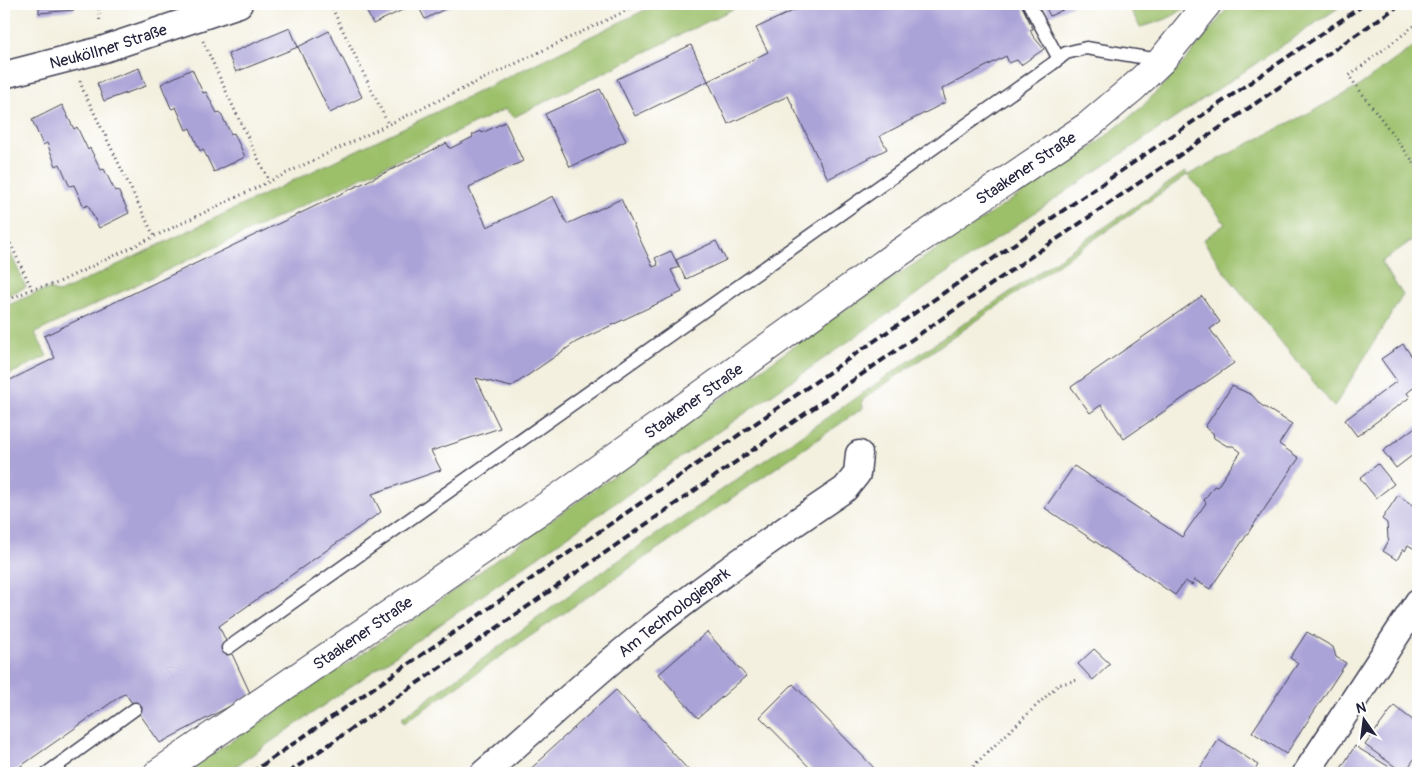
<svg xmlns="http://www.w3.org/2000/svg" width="1422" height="777" font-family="Pangolin,sans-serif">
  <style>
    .green { fill: #9cc06a; stroke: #5f7152 }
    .building { fill: #aaa3d7 }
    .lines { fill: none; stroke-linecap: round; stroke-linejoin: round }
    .service-casing { stroke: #414154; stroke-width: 15 }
    .minor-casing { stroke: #414154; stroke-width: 29 }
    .tertiary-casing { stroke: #414154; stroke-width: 30 }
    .path { stroke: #414154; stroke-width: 3; stroke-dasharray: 1 4; stroke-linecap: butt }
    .service { stroke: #fff; stroke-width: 12 }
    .minor { stroke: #fff; stroke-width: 26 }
    .tertiary { stroke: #fff; stroke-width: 28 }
    .rail { stroke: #22223b; stroke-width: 4; stroke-dasharray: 8 4; stroke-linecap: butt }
    .labels { text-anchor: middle; stroke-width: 5; stroke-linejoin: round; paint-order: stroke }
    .street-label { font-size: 16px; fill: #22223b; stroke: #fff }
  </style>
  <rect width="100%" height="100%" fill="#fff"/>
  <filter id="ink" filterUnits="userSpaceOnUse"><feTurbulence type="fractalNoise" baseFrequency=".02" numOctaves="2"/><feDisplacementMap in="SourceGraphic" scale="10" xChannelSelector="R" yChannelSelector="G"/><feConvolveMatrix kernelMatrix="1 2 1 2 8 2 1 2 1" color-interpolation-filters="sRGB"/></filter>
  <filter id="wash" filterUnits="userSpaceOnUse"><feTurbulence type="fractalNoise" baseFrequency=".0096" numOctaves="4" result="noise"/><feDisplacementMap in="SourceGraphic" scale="20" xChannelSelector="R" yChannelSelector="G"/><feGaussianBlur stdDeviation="1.12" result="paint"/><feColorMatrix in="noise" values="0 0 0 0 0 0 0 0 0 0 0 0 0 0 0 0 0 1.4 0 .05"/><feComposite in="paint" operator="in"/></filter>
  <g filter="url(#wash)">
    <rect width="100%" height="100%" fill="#f3f0df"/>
    <!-- green -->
    <path class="green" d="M 657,4 L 743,4 L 514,117 L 505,109 L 35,333 L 47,356 L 4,377 L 4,307 L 38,292 L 50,289 L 59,293 L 455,103 Z
      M 1142,4 L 1187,4 C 1177,18 1155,23 1140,27 L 1131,11 Z
      M 1231,4 L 1344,4 L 1012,228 L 226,773 L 184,773 L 414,619 L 847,308 L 1091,148 L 1142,107 L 1180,67 Z
      M 1418,43 L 1418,236 L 1381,262 L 1403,295 L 1334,407 L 1226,274 L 1203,240 L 1225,224 L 1199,187 L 1187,175 L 862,400 L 863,408 L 414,716 L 404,723 L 401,719 L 580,587 L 1185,172 L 1188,175 L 1355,89 Z
      M 10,252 L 26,287 L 4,297 L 4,255 Z"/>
    <g id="blocks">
      <!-- building -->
      <path class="building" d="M 39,4 L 73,4 L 74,10 L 39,13 Z
        M 363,4 L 415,4 L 373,24 Z
        M 417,4 L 450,4 L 451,6 L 425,19 Z
        M 808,4 L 1021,4 L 1033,29 L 1030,30 L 1033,36 L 1044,49 L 1021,65 L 1017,60 L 1009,63 L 1006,56 L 942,89 L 946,102 L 880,136 L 887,149 L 828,179 L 788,96 L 728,124 L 708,81 L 768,52 L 756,28 Z
        M 1044,4 L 1075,4 L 1050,16 Z
        M 290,28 L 298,47 L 236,72 L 228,54 Z
        M 329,31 L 362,97 L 330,113 L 298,47 Z
        M 691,45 L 708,81 L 635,116 L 617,79 Z
        M 139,68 L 146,86 L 104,101 L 97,83 Z
        M 192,69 L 203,93 L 206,92 L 217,113 L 220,112 L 231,134 L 234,133 L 245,157 L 214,172 L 203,149 L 200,151 L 199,149 L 190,128 L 186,130 L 176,107 L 172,109 L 171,108 L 161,84 Z
        M 600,89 L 626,141 L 570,167 L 545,114 Z
        M 62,105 L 74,129 L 77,127 L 88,150 L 90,148 L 101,170 L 104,169 L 115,191 L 118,190 L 129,213 L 99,228 L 88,205 L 84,207 L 83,205 L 74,185 L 70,186 L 69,185 L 60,164 L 56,166 L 47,143 L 43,145 L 32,120 Z
        M 505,122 L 523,161 L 469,187 L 470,188 L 469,189 L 487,227 L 553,196 L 567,224 L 621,199 L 653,267 L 658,265 L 655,258 L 671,251 L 679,267 L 671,270 L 682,292 L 576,342 L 511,387 L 476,378 L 500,428 L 431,451 L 441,470 L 372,494 L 381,512 L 219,626 L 251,695 L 160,743 L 125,693 L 11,773 L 4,773 L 4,383 L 55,358 L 44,336 L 447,143 L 449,148 L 451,148 L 473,137 L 472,135 L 481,131 L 482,133 Z
        M 716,241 L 726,260 L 686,279 L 676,260 Z
        M 1202,296 L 1220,322 L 1210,329 L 1234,363 L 1124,439 L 1101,405 L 1090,413 L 1071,387 Z
        M 1403,344 L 1418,365 L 1418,384 L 1407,393 L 1410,397 L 1357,436 L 1345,420 L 1397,381 L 1381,359 Z
        M 1232,386 L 1252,395 L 1261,405 L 1292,424 L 1279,444 L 1299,458 L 1210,589 L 1195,580 L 1192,585 L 1185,581 L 1175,595 L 1045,508 L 1074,466 L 1182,537 L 1206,503 L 1204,500 L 1214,486 L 1217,487 L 1241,452 L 1233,446 L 1227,446 L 1214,438 L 1213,433 L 1205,427 Z
        M 1418,425 L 1418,451 L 1396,468 L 1383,451 Z
        M 1378,464 L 1394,484 L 1376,498 L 1360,478 Z
        M 1398,495 L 1418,509 L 1418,551 L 1408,545 L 1405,551 L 1403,549 L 1397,560 L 1383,551 L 1389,540 L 1388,539 L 1387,523 L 1382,519 Z
        M 707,632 L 746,676 L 698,718 L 659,674 Z
        M 1307,632 L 1333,647 L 1336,657 L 1346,663 L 1286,754 L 1252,732 L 1298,663 L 1290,658 Z
        M 1094,649 L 1110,664 L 1093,680 L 1078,664 Z
        M 793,684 L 879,773 L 815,773 L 760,717 Z
        M 616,690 L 691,773 L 530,773 L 528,771 L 545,756 L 544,755 Z
        M 1394,706 L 1418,724 L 1418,754 L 1404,773 L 1365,745 Z
        M 1219,739 L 1258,765 L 1253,773 L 1197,773 Z
        M 1355,746 L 1399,773 L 1338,773 Z"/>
    </g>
  </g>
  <g filter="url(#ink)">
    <use href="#blocks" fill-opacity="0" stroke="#414154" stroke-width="1"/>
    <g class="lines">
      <!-- service casing -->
      <g class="service-casing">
        <path id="service" d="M 1029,4 L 1059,59
          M 774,5 L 776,4
          M 228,648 L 1052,64 L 1066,53 L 1086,48 L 1159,60
          M 47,773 L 135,709"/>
      </g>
      <!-- minor casing -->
      <g class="minor-casing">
        <g id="minor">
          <path id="s1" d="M 4,75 L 101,50 L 239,4"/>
          <path id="s2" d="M 484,773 C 536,729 585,681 639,638 C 705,585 775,536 845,489 L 857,474 L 859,454"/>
          <path d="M 1306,773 L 1418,602"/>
        </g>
      </g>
      <!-- tertiary casing -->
      <g class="tertiary-casing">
        <g id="tertiary">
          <path id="s3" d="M 158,773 L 548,505 L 893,257 L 1089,125 L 1135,86 L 1161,61 L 1207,4"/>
        </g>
      </g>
      <!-- path -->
      <path class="path" d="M 98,4 L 100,23
        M 330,4 L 388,124
        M 1418,23 L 1349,76 L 1418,168
        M 203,41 L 236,113 L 269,181
        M 80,81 L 83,90 L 154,236
        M 4,230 L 32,289
        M 4,302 L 32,289 L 55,284 L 640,4
        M 966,773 L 1058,685 L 1077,680"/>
      <!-- service -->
      <use href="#service" class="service"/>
      <!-- minor -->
      <use href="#minor" class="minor"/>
      <!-- tertiary -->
      <use href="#tertiary" class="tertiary"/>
      <!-- rail -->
      <path class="rail" d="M 251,773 L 1020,240 L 1365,4
        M 288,773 L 1032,256 L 1401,4"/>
    </g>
  </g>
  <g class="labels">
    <!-- street labels -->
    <g class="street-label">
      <text dy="6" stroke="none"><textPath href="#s1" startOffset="108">Neuköllner Straße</textPath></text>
      <text dy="6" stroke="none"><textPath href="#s3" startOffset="1058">Staakener Straße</textPath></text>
      <text dy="6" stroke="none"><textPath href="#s3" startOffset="652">Staakener Straße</textPath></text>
      <text dy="6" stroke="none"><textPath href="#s2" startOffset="249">Am Technologiepark</textPath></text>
      <text dy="6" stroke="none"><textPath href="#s3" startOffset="248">Staakener Straße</textPath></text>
    </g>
  </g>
  <!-- margin -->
  <rect width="1422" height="777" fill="none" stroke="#fff" stroke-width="20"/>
  <!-- north arrow -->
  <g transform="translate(1364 720) rotate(346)" stroke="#ffffff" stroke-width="4" paint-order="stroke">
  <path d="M0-4L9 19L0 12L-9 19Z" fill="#22223b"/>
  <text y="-8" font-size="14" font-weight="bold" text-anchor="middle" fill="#22223b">N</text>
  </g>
</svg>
